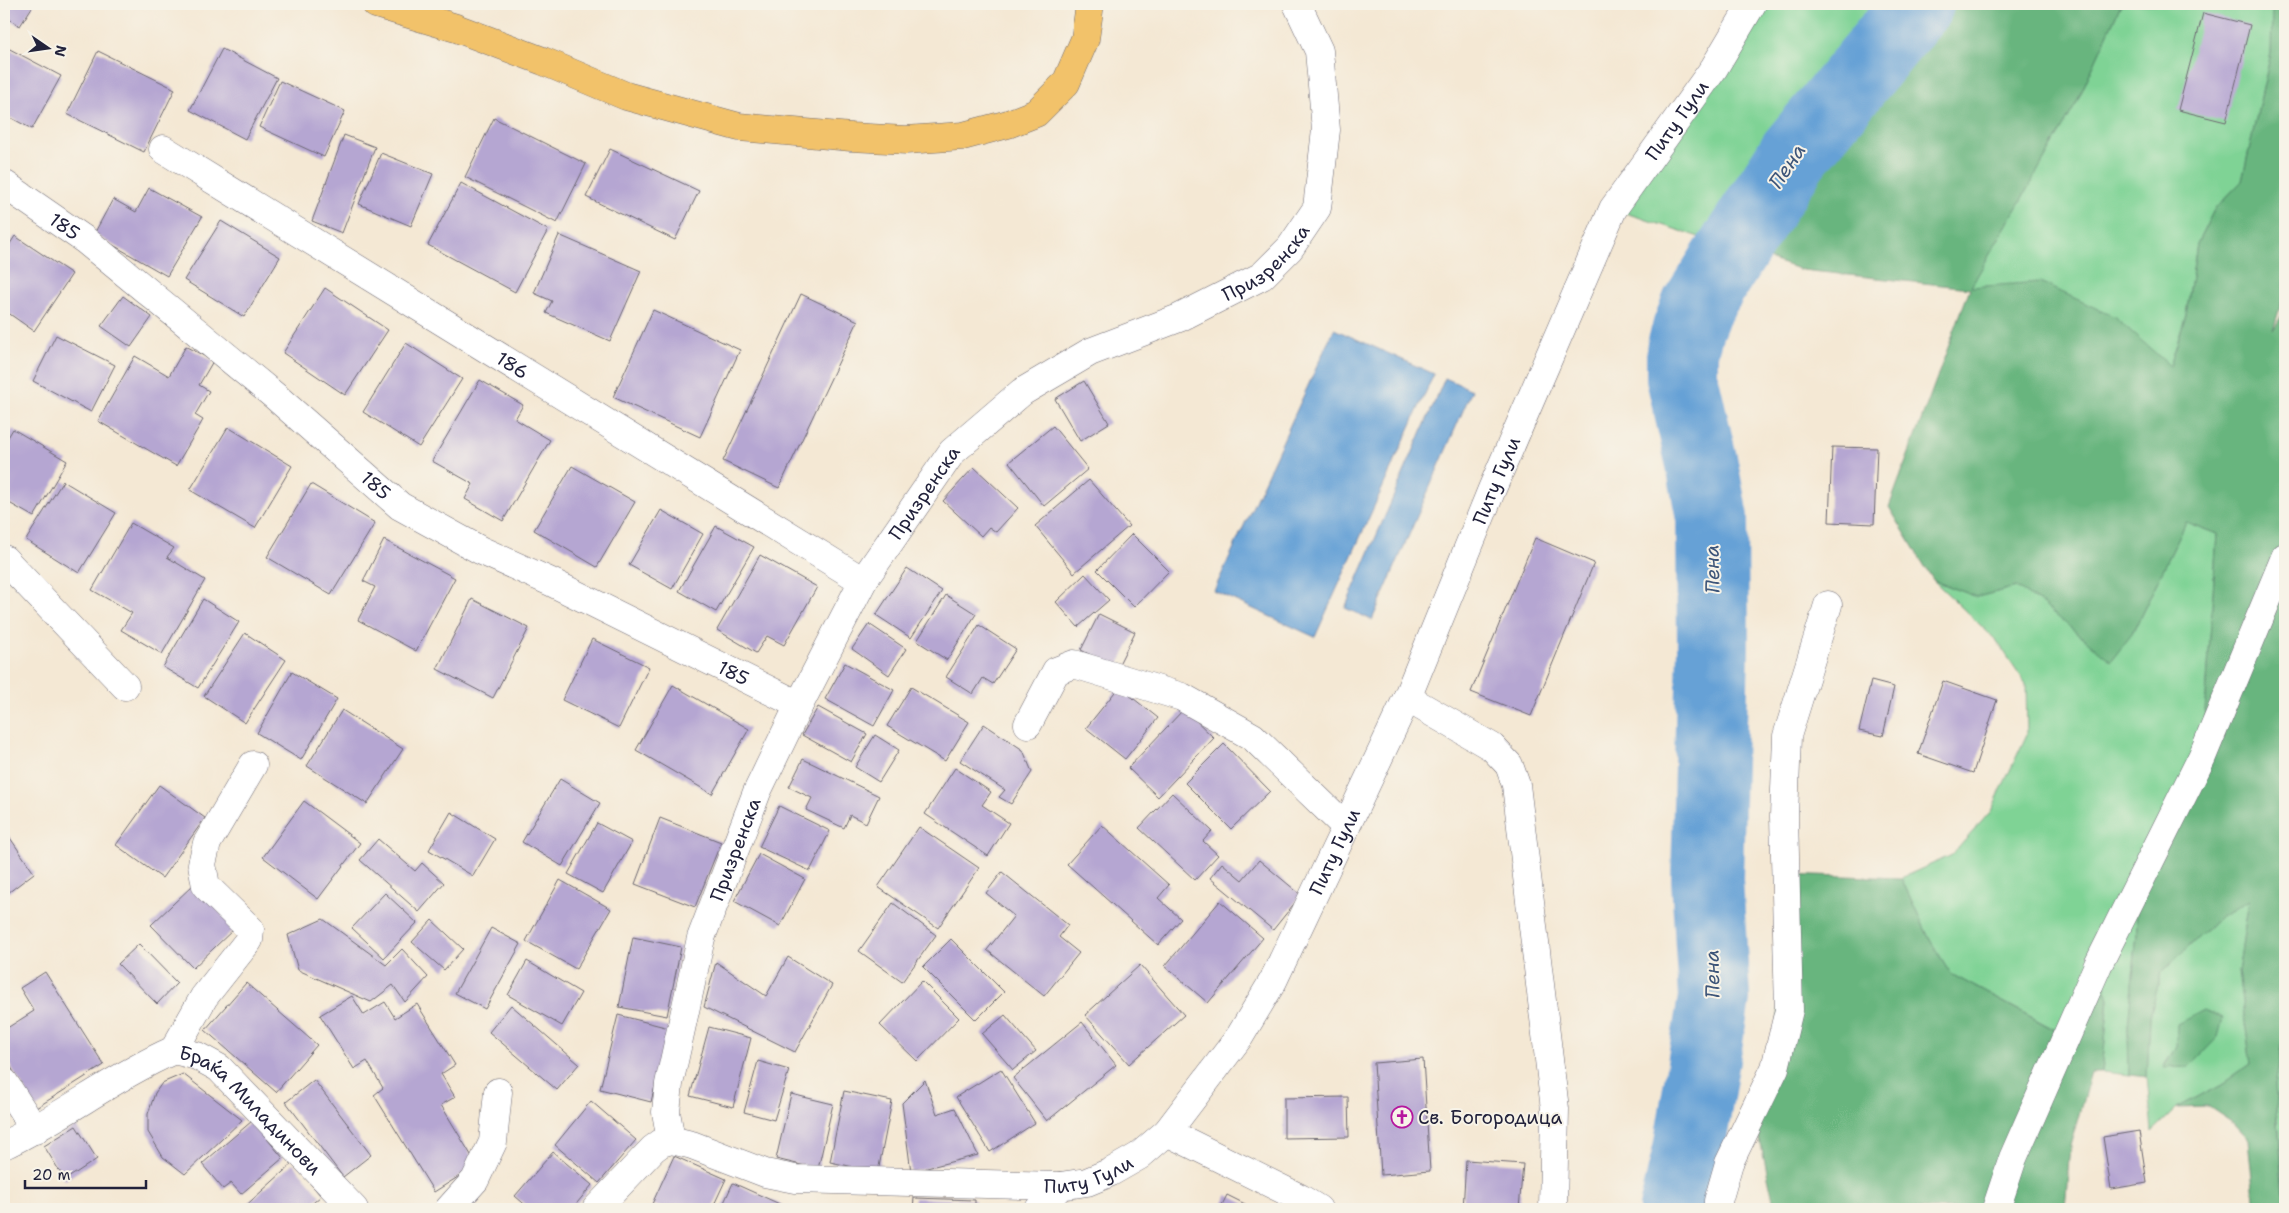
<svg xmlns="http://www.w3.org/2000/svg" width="2289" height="1213" font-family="'Shantell Sans',sans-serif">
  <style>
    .green { fill: #7fd395; stroke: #507a68; fill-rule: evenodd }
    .forest { fill: #67b57e; stroke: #446c5c }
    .water { fill: #66a1d6; stroke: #446288 }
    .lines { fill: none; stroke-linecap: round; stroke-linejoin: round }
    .river { stroke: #66a1d6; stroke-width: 72 }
    .building { fill: #b5a6d2 }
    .minor-casing { stroke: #6c6771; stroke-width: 29 }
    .major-casing { stroke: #6c6771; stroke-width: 29 }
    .minor { stroke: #fff; stroke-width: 28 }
    .major { stroke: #f2c26a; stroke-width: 28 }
    .labels { text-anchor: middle; stroke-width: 4; stroke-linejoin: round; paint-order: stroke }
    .street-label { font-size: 19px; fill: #22223b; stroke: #f7f3e8 }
    .poi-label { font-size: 19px; fill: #22223b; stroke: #f7f3e8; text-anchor: start }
    .water-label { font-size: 20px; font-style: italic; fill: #3d5579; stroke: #f7f3e8 }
  </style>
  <rect width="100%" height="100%" fill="#f7f3e8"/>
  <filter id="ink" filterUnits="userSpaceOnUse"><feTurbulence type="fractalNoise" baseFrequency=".02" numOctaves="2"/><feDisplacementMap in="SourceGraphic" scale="10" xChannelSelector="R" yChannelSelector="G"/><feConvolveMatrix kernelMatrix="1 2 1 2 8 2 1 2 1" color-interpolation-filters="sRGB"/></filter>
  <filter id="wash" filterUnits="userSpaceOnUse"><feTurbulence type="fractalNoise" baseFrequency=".0096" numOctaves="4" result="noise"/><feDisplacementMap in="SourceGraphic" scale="20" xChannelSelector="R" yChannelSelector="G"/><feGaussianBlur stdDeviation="1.12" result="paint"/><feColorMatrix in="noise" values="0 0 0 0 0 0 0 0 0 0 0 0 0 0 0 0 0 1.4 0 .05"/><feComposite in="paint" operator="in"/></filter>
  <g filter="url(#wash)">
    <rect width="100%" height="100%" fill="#f4e8d4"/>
    <!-- green -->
    <path class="green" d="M 1752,4 L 1918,4 L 1794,154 L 1733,248 L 1613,209 Z
      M 2121,4 L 2274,4 L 2271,53 L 2242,181 L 2214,210 L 2197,244 L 2186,315 L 2170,366 L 1970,288 L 2076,104 Z
      M 2186,522 L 2217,534 L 2202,757 L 2136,885 L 2137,934 L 2128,1027 L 2129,1075 L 2102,1072 L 2109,998 L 2067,1036 L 1951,974 L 1930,940 L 1901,878 L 1952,855 L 1991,811 L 2027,734 L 2026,684 L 1997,641 L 1933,580 L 1977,597 L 2016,587 L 2042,604 L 2132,634 Z
      M 2249,900 L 2238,972 L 2251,1064 L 2222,1084 L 2177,1108 L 2152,1132 L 2147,1077 L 2150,1017 L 2161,973 L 2220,917 ZM 2176,1047 L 2189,1067 L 2163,1067 Z
      M 2285,1029 L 2285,1195 L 2275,1086 Z"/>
    <!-- forest -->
    <path class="forest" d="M 1939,4 L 2121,4 L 2076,104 L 1971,287 L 2040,282 L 2115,317 L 2170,366 L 2186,315 L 2197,244 L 2214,210 L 2242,181 L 2271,53 L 2272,10 L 2274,4 L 2285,4 L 2285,291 L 2273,330 L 2285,310 L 2285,1029 L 2275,1086 L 2285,1209 L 2255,1209 L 2248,1139 L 2233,1123 L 2209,1107 L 2177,1108 L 2222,1084 L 2251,1064 L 2238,972 L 2249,900 L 2220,917 L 2161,973 L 2150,1017 L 2147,1077 L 2129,1075 L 2128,1027 L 2137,934 L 2136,885 L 2202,757 L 2217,534 L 2186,522 L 2132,634 L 2111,661 L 2042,604 L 2016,587 L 1977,597 L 1933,580 L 1889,507 L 1970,288 L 1802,270 L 1759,256 L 1888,81 Z
      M 1786,874 L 1901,878 L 1930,940 L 1951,974 L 2066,1036 L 2098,965 L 2109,998 L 2102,1072 L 2091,1072 L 2070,1146 L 2065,1209 L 1775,1209 L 1754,1113 L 1775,1068 Z
      M 2204,1010 L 2223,1018 L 2218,1037 L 2189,1067 L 2163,1068 L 2176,1047 L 2177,1024 Z"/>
    <!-- water -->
    <path class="water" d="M 1334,329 L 1434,374 L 1315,637 L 1214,591 Z
      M 1445,378 L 1472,390 L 1372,620 L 1345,608 Z"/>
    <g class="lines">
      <!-- river -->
      <path class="river" d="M 1675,1209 L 1689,1150 L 1714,998 L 1707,879 L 1713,649 L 1712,518 L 1702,464 L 1682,377 L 1682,351 L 1688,329 L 1697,306 L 1794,154 L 1918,4"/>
    </g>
    <g id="blocks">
      <!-- building -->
      <path class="building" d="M 4,4 L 34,4 L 20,26 L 4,16 Z
        M 2203,13 L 2250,25 L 2226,122 L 2178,110 Z
        M 4,46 L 61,76 L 32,129 L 4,114 Z
        M 222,49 L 277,78 L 245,139 L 190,110 Z
        M 98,51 L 175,89 L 144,152 L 67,114 Z
        M 280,81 L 345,111 L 324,157 L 259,127 Z
        M 494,118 L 586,164 L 557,223 L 465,177 Z
        M 344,135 L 375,147 L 342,233 L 312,221 Z
        M 610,149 L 699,191 L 675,240 L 586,197 Z
        M 381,153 L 433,174 L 411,226 L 359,204 Z
        M 461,183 L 548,230 L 515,292 L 428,245 Z
        M 149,188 L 202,217 L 167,276 L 94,234 L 113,199 L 136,212 Z
        M 221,221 L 280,257 L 244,317 L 184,280 Z
        M 559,235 L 641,271 L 610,341 L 546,313 L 552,301 L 534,293 Z
        M 15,236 L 72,274 L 34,331 L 4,310 L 4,253 Z
        M 325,288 L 388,330 L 345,395 L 283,353 Z
        M 801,294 L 858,321 L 779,488 L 723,461 Z
        M 123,296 L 152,317 L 131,347 L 101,326 Z
        M 653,310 L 740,350 L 700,437 L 613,397 Z
        M 56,335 L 115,365 L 91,412 L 33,381 Z
        M 406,343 L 462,379 L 419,447 L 363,412 Z
        M 186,346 L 213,361 L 199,385 L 209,391 L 195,415 L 203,420 L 176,466 L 98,421 L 135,356 L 169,376 Z
        M 480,380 L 523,405 L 515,419 L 550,440 L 503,521 L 465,499 L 473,484 L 432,461 Z
        M 1084,381 L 1109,423 L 1080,441 L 1055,399 Z
        M 1053,426 L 1088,469 L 1044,506 L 1009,462 Z
        M 228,427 L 292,466 L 255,528 L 190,490 Z
        M 13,429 L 67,461 L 34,517 L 4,500 L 4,444 Z
        M 1832,447 L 1877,448 L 1874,524 L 1829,522 Z
        M 572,466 L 635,502 L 597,567 L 534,530 Z
        M 974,467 L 1018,508 L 996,532 L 989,527 L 981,536 L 943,501 Z
        M 1089,480 L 1129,526 L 1074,573 L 1035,526 Z
        M 63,481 L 116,513 L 79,573 L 26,540 Z
        M 311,484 L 375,523 L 331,595 L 267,557 Z
        M 661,510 L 703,534 L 672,589 L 629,565 Z
        M 131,523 L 174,548 L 167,557 L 205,580 L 162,654 L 121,630 L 132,613 L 92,590 Z
        M 716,526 L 754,547 L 716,612 L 679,591 Z
        M 1132,534 L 1169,571 L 1134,607 L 1097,570 Z
        M 1535,538 L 1594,563 L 1531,716 L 1471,692 Z
        M 384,540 L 455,578 L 416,651 L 358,620 L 375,587 L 363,581 Z
        M 760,555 L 817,587 L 784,645 L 767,636 L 756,653 L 717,630 Z
        M 907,568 L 942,591 L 911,638 L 876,615 Z
        M 1085,574 L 1109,600 L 1078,627 L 1056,602 Z
        M 946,595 L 976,614 L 947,660 L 917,641 Z
        M 203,599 L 239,622 L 198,688 L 163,667 Z
        M 472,599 L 529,628 L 493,698 L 437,669 Z
        M 1099,614 L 1135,632 L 1117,668 L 1081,650 Z
        M 869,624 L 906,649 L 889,675 L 852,649 Z
        M 979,625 L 1016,649 L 993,684 L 983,678 L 973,694 L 946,677 Z
        M 245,633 L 286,660 L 245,723 L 204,696 Z
        M 592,639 L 649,667 L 619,728 L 562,700 Z
        M 845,663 L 894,690 L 874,726 L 825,699 Z
        M 292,672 L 337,699 L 301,760 L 257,733 Z
        M 1871,681 L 1894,687 L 1883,736 L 1859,731 Z
        M 1943,681 L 1997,700 L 1973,773 L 1918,754 Z
        M 673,685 L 749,729 L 712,794 L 636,750 Z
        M 911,687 L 969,722 L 945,761 L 887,726 Z
        M 1119,687 L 1158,718 L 1125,759 L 1086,728 Z
        M 818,707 L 867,734 L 851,762 L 802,735 Z
        M 1184,709 L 1214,738 L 1158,797 L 1128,768 Z
        M 342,710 L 403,749 L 367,804 L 307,766 Z
        M 984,724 L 1023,750 L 1032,772 L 1011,804 L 999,797 L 1005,790 L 960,761 Z
        M 875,735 L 899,750 L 879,782 L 855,767 Z
        M 1224,744 L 1270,791 L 1231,829 L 1185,783 Z
        M 803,759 L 879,796 L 866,823 L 850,815 L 844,828 L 806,810 L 812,798 L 789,787 Z
        M 955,768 L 991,792 L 982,805 L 1009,823 L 988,856 L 925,814 Z
        M 560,779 L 600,803 L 562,866 L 522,842 Z
        M 159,785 L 205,818 L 162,878 L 116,845 Z
        M 1172,793 L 1212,831 L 1203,841 L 1218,855 L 1195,880 L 1139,828 Z
        M 304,801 L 360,843 L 318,899 L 263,857 Z
        M 779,806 L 830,831 L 810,871 L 759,847 Z
        M 451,812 L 495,839 L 473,876 L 429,850 Z
        M 660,818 L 721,842 L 695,907 L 635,884 Z
        M 597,823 L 632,842 L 603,893 L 568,874 Z
        M 1102,825 L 1169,885 L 1158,898 L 1181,919 L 1158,945 L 1067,864 Z
        M 919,827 L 979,868 L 938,928 L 878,887 Z
        M 4,829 L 34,873 L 4,896 Z
        M 378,839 L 415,871 L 422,863 L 444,883 L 419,912 L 360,860 Z
        M 759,854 L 805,879 L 780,926 L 734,901 Z
        M 1259,860 L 1301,895 L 1273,930 L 1210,878 L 1222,863 L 1242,880 Z
        M 1002,872 L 1068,925 L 1059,937 L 1079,953 L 1044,996 L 987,950 L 1014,916 L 986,893 Z
        M 560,880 L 611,909 L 576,969 L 526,941 Z
        M 194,884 L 235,928 L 193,968 L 151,925 Z
        M 385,893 L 417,923 L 384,958 L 352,928 Z
        M 1220,901 L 1263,938 L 1208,1003 L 1165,966 Z
        M 893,903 L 936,935 L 902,982 L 859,951 Z
        M 323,919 L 386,965 L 402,949 L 428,977 L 405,1002 L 393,985 L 371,1002 L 298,970 L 288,935 Z
        M 432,920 L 463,949 L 444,970 L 412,942 Z
        M 491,928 L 521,944 L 485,1009 L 455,993 Z
        M 633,937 L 681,947 L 667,1016 L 619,1007 Z
        M 951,939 L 1004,992 L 976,1020 L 923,967 Z
        M 139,944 L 177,983 L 157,1004 L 118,964 Z
        M 788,957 L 832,985 L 795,1052 L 704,1007 L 716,962 L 766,996 Z
        M 527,961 L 581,993 L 562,1026 L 508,995 Z
        M 1140,965 L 1184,1015 L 1129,1064 L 1085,1015 Z
        M 45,972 L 104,1065 L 36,1108 L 4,1056 L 4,1030 L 34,1011 L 20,988 Z
        M 922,981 L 959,1018 L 917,1061 L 880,1025 Z
        M 246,983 L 317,1045 L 276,1092 L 205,1030 Z
        M 352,996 L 364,1015 L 385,1002 L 395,1018 L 417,1004 L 455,1065 L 441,1074 L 455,1097 L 441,1105 L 477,1165 L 434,1192 L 374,1095 L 383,1088 L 367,1061 L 354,1069 L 320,1015 Z
        M 511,1005 L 579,1064 L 557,1090 L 489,1032 Z
        M 618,1015 L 669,1028 L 651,1102 L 600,1089 Z
        M 1005,1015 L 1036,1051 L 1013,1070 L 982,1034 Z
        M 1082,1022 L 1116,1065 L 1047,1121 L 1013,1078 Z
        M 709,1027 L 751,1038 L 733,1107 L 690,1096 Z
        M 1423,1059 L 1430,1171 L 1381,1175 L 1374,1063 Z
        M 758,1061 L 789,1070 L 774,1120 L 744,1112 Z
        M 1001,1069 L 1035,1123 L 990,1152 L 956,1097 Z
        M 183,1074 L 242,1120 L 185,1174 L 163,1157 L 148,1132 L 148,1114 L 155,1093 L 162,1083 Z
        M 314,1080 L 371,1155 L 343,1177 L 286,1102 Z
        M 925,1080 L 937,1114 L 955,1108 L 978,1155 L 911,1172 L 902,1103 Z
        M 844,1091 L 892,1101 L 878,1172 L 830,1162 Z
        M 791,1094 L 833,1104 L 818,1169 L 776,1159 Z
        M 1348,1097 L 1349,1137 L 1284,1138 L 1284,1098 Z
        M 591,1101 L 636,1140 L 599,1183 L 555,1145 Z
        M 252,1121 L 283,1158 L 241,1194 L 231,1183 L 223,1189 L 202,1164 Z
        M 76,1126 L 97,1159 L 65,1180 L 44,1146 Z
        M 2139,1131 L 2147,1183 L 2111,1189 L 2103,1137 Z
        M 553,1152 L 592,1185 L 572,1209 L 530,1209 L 515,1196 Z
        M 674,1156 L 726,1179 L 712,1209 L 664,1209 L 652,1204 Z
        M 1466,1160 L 1523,1164 L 1519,1209 L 1463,1209 Z
        M 293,1163 L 321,1196 L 306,1209 L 242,1209 Z
        M 733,1183 L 784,1206 L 782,1209 L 721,1209 Z
        M 1227,1195 L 1255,1209 L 1220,1209 Z
        M 914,1198 L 975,1200 L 975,1209 L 913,1209 Z"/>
    </g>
  </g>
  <g filter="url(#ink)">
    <use href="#blocks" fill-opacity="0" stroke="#6c6771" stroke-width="1"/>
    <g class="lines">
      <!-- minor casing -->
      <g class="minor-casing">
        <g id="minor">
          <path id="s1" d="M 163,149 L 863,581"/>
          <path id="s2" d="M 4,184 L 85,240 L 276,397 L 400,506 L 480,550 L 551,582 L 799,705"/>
          <path d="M 4,559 L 125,686"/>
          <path d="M 1407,698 L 1492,747 L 1509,765 L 1516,785 L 1555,1109 L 1553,1209"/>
          <path d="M 1028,724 L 1056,671 L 1074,664 L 1182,697 L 1253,737 L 1346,827"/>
          <path d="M 174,1050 L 204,997 L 249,940 L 250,929 L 206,886 L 202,864 L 207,843 L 253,765"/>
          <path d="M 4,1082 L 35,1130"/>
          <path d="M 1167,1132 L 1300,1198 L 1318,1209"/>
          <path id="s3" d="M 671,1140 L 666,1112 L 669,1084 L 701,938 L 757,792 L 799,705 L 863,581 L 952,452 L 1022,392 L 1090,352 L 1179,318 L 1262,276 L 1290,248 L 1317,208 L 1326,130 L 1319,51 L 1297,4"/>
          <path id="s4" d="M 4,1145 C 63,1117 115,1076 174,1050 L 197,1056 L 219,1068 L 354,1209"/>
          <path d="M 449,1209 L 475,1180 L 493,1142 L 498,1092"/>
          <path id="s5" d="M 596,1209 L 653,1149 L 661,1143 L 671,1140 L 692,1145 L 765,1173 L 795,1179 L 1060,1186 L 1087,1182 L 1111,1172 L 1139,1156 L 1167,1132 L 1240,1036 L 1273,981 L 1407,698 L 1492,489 L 1613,209 L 1714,68 L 1752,4"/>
          <path d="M 1039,1209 L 1060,1186"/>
          <path d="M 1718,1209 L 1718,1201 L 1729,1163 L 1775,1068 L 1789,1010 L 1784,817 L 1787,736 L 1828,605"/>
          <path d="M 1996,1209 L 2013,1158 L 2098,965 L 2202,757 L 2285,557"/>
        </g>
      </g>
      <!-- major casing -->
      <g class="major-casing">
        <path id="major" d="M 376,4 L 456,28 L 543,61 L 626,96 L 739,127 L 851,137 L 906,140 L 963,136 L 1008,124 L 1036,113 L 1066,83 L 1085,39 L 1090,4"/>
      </g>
      <!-- minor -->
      <use href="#minor" class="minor"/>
      <!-- major -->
      <use href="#major" class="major"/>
    </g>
  </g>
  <!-- icons -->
  <defs>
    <g id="church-ring" transform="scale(1.125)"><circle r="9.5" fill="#f7f3e8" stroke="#b5179e" stroke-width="1.5"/><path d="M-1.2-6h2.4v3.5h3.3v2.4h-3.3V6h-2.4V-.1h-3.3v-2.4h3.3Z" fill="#b5179e"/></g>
  </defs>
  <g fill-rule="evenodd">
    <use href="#church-ring" x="1402" y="1117"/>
  </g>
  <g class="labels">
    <!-- street labels -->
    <g class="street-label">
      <text dy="7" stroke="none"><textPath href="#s5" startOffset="1759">Питу Гули</textPath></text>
      <text dy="7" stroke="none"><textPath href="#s2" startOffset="74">185</textPath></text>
      <text dy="7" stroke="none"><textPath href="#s3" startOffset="1126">Призренска</textPath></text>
      <text dy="7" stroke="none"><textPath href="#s1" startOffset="411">186</textPath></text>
      <text dy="7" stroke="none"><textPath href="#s5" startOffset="1354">Питу Гули</textPath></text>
      <text dy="7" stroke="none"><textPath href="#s2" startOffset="479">185</textPath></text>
      <text dy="7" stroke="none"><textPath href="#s3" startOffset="706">Призренска</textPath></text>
      <text dy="7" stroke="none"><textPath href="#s2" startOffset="884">185</textPath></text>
      <text dy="7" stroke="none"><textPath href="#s3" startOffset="301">Призренска</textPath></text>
      <text dy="7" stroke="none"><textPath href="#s5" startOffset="949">Питу Гули</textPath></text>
      <text dy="7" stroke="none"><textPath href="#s4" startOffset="294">Браќа Миладинови</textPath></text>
      <text dy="7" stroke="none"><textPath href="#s5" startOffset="529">Питу Гули</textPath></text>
    </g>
    <!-- poi labels -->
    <g class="poi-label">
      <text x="1418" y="1124">Св. Богородица</text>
    </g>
    <!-- water labels -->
    <g class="water-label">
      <text transform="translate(1787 166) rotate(-56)" y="7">Пена</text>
      <text transform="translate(1712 569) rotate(-91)" y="7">Пена</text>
      <text transform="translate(1712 974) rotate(-91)" y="7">Пена</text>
    </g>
  </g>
  <!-- margin -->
  <rect width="2289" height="1213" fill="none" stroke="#f7f3e8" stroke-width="20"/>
  <!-- north arrow -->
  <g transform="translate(48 48) rotate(103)" stroke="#f7f3e8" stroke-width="4" paint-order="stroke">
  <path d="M0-4L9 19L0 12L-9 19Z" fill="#22223b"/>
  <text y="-8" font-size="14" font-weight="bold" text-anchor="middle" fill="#22223b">N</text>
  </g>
  <!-- scale -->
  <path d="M25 1180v8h121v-8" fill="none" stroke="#22223b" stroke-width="2.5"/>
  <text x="32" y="1180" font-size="15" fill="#22223b" stroke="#f7f3e8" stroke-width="4" paint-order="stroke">20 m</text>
</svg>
